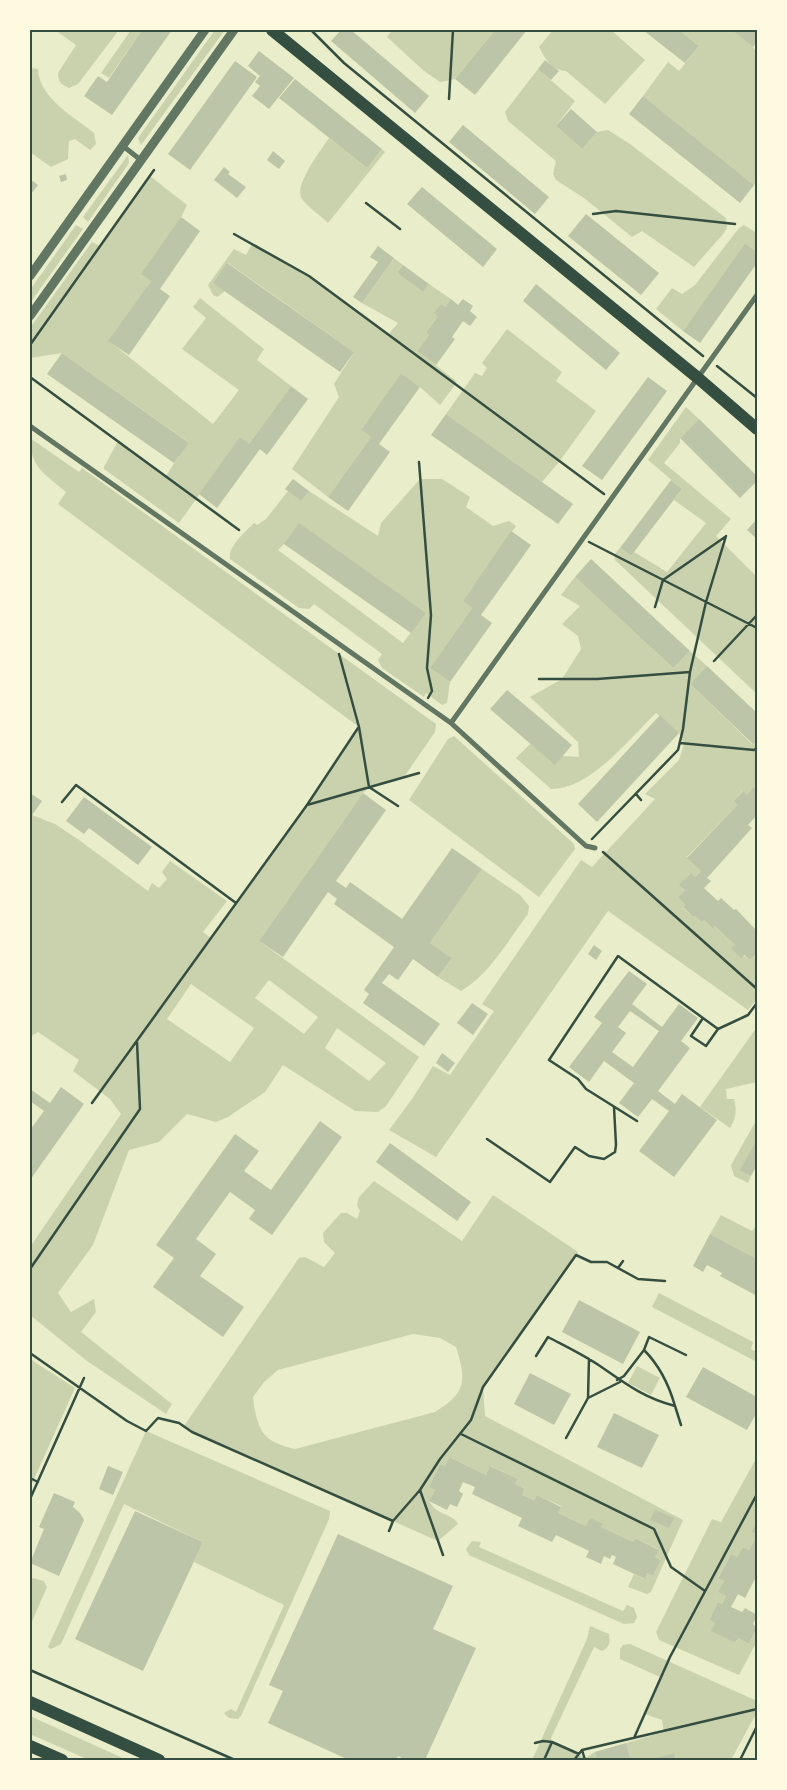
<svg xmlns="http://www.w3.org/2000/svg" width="787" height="1790" font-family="Cabin,sans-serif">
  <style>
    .green { fill: #cad2ad; fill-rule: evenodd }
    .building { fill: #bcc5a7; fill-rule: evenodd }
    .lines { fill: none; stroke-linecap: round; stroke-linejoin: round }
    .path { stroke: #344e41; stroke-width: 2.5 }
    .minor { stroke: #617663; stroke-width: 5 }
    .tertiary { stroke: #617663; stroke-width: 9 }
    .primary { stroke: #344e41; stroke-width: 12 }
    .neatline { fill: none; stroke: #344e41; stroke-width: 2 }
  </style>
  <rect width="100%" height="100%" fill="#e9edc9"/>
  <!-- green -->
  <path class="green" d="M 55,30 L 119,30 L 78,84 L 69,88 C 61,85 58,81 58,73 L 76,45 Z
    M 131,30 L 142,30 L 109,78 L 101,73 Z
    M 215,30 L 225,30 L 141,145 L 138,138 Z
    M 392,30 L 495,30 L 455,79 L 440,82 L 424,71 L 387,37 Z
    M 553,30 L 611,30 L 645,60 L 605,104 L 566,71 C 552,70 545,59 539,47 Z
    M 679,30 L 735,30 L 734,32 L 753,47 L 757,54 L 757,181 L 754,185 L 643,96 L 668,62 L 679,71 L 699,46 Z
    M 30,68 L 38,69 C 39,98 73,116 94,133 L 96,144 L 90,150 L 75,139 L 69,141 L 68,159 L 51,167 L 30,152 Z
    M 538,69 L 575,101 L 556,126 L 582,149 L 597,132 L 608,130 L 630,144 L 726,218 L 727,227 L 724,233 L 694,267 L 642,231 L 632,237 L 584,198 L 556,180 L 553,174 L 556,161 L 508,121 L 505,112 Z
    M 329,138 L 367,168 L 382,149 L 385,152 L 328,223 C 320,215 309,208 302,199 C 293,186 321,150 329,138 Z
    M 128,155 L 129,163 L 88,222 L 83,217 Z
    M 150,176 L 187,205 L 151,281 L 109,341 L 213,424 L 239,390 L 182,349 L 206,318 L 193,307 L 200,298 L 264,349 L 257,360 L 291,386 L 249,444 L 240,438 L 179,523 L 104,469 L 104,467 L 118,441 L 166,476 L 188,442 L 62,353 L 30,358 L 30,328 L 92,242 L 100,246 Z
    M 76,225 L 83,229 L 30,303 L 30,290 Z
    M 744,225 L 757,233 L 757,252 L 745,243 L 683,331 L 656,309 L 672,288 L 682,294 L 695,285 L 739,228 Z
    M 252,244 L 309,276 L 388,335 L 398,323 L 362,303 L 394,258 L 403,265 L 397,273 L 423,292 L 429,284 L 451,299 L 445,307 L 441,304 L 438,316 L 426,333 L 429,335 L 417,351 L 456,381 L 455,385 L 440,405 L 420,387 L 401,373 L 361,430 L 371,437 L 328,497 L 292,469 L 339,397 L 334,384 L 354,352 L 228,263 L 213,283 L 225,291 L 217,297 L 213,295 L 208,285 L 234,249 L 246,255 Z
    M 507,329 L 562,372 L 556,381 L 596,411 L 559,462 L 542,482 L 446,414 L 475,373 L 482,376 L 487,368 L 482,363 Z
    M 686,407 L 699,419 L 680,438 L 680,443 L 664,463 L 731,519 L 716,536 L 757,577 L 757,694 L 615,560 L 614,555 L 620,548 L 631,556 L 634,552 L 667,572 L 706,523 L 674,500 L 682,489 L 648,460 Z
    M 30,438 L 79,472 L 82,468 L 436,724 L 435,732 L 404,777 L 370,787 L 363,793 L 259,941 L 419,1057 L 386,1106 L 378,1112 L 355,1111 L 283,1065 L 265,1092 L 228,1117 L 216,1122 L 187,1114 L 159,1142 L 129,1150 L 93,1245 L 58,1293 L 71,1312 L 94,1299 L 96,1312 L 81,1332 L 172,1404 L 166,1414 L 87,1361 L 30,1315 L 30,1247 L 121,1114 L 110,1099 L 73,1071 L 79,1060 L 38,1032 L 30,1037 L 30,818 L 32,815 L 55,824 L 79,840 L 148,891 L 152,883 L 159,888 L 167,879 L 162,872 L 170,861 L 227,901 L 203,932 L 211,938 L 307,805 L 359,727 L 58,504 L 66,492 C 45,474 30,467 30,438 ZM 269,980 L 318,1017 L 304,1034 L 255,998 ZM 191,984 L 254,1028 L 230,1062 L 167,1019 ZM 337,1028 L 386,1063 L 369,1081 L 325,1048 Z
    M 420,479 L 442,479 L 470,497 L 466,507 L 493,526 L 509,521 L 516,526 L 463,601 L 472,608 L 430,668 L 450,682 L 447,703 L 442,705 L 426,693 L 424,697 L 382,668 L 378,660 L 382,654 L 314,604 L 309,609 L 299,608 L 230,559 C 228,546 245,532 254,523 L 257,525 L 266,519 L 288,491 L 301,501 L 309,491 L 378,536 L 381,523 ZM 284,544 L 425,613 L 403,643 L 278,550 Z
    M 575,577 L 673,668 L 690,651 L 707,666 L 690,684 L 752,744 L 757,740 L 757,791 L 754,788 L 747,795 L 742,791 L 733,801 L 737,805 L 687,857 L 701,871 L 695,877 L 690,874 L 680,885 L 685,890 L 678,897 L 685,905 L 683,908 L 693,917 L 695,916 L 702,922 L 704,920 L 713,929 L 715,926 L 735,945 L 732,948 L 750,960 L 757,953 L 757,999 L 748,1010 L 608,911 L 436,1157 L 389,1130 L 412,1099 L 433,1066 L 450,1075 L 494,1011 L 482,1004 L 581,860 L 592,867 L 655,799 L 645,794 L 679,760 L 684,744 L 679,733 L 656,713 C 629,739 591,789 551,789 L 516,758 L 530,744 L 563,756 L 579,757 L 578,742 L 530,697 L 562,679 L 581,649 L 578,636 L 562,624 L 580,606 L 561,595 Z
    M 454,736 L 574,844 L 575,849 L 539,897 L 409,800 L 448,739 Z
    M 482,869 L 520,895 L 529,906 L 528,914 C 508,940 490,974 461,991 L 438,977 L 452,958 L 430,943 Z
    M 757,1027 L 757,1082 L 726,1089 L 727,1099 L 734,1099 C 737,1110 736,1118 730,1128 L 700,1107 Z
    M 757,1119 L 757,1139 L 741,1170 L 751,1176 L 748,1183 L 734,1176 L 731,1165 Z
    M 374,1181 L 462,1241 L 493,1195 L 578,1252 L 483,1387 L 485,1416 L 683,1520 L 651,1592 L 647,1594 L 628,1587 L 634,1574 L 644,1579 L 647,1573 L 653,1576 L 661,1560 L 655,1557 L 658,1549 L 635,1538 L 633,1542 L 601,1527 L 602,1525 L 586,1526 L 558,1513 L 561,1506 L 537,1495 L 534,1500 L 522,1495 L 525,1489 L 515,1484 L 518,1479 L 491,1466 L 486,1475 L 449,1457 L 445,1466 L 440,1464 L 429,1487 L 435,1490 L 429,1501 C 437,1516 452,1513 458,1524 L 438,1541 L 192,1432 L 184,1426 L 299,1258 L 305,1257 L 324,1267 L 335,1253 L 324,1242 L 323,1233 L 341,1213 L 347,1213 L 357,1219 L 360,1211 L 357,1205 L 359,1197 ZM 413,1334 L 440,1338 L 456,1347 C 467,1381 466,1393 435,1412 L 295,1449 C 262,1442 257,1430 253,1397 L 264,1382 L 278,1370 Z
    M 721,1215 L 752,1231 L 757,1225 L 757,1259 L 710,1234 Z
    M 659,1293 L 753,1342 L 751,1349 L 757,1352 L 757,1362 L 652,1307 Z
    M 30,1359 L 75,1388 L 30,1488 Z
    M 637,1366 L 660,1378 L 651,1395 L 628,1383 Z
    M 146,1431 L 330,1511 L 329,1519 L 241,1716 L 238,1719 L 229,1718 L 224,1713 L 231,1709 L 236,1712 L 284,1605 L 194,1562 L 203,1542 L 124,1504 L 61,1644 L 51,1649 L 48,1647 Z
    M 757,1457 L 757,1521 L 751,1532 L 757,1535 L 749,1550 L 743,1547 L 737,1557 L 731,1554 L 718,1577 L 724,1581 L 719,1592 L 726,1596 L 722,1604 L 718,1602 L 709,1620 L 715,1623 L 712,1631 L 735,1643 L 738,1638 L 749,1644 L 757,1628 L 757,1641 L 739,1675 L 659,1640 L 656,1632 L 712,1519 L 721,1522 Z
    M 472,1541 L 481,1542 L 479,1547 L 623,1611 L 627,1605 L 634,1608 L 637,1617 L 634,1623 L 624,1624 L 469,1555 L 466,1549 Z
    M 33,1578 L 44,1581 L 47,1587 L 30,1626 L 30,1581 Z
    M 590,1626 L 609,1634 C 610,1642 610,1647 602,1651 L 594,1647 L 551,1738 L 552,1742 L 585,1758 L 595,1752 L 597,1760 L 532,1760 L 587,1639 Z
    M 630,1644 L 757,1701 L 757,1712 L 731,1760 L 676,1760 L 674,1753 L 650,1760 L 631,1760 L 626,1743 L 664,1732 L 662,1720 L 645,1714 L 660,1677 L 620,1659 L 620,1649 L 623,1645 Z
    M 30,1716 L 127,1760 L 89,1760 L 30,1734 Z"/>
  <!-- building -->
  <path class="building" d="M 142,30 L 172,30 L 112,115 L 84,96 L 98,76 L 107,82 Z
    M 341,30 L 351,30 L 429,96 L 415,113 L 331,41 Z
    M 495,30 L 527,30 L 475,95 L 455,79 Z
    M 643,30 L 679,30 L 699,46 L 685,63 Z
    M 735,30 L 757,30 L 757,42 L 753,47 L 734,32 Z
    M 259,51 L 294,78 L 269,109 L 252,96 L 260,86 L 255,82 L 260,76 L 248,66 Z
    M 545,60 L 559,71 L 551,80 L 538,69 Z
    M 235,61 L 257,77 L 190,170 L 168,154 Z
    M 295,79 L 382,149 L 367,168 L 279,98 Z
    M 643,96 L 754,185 L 740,203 L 629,114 Z
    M 571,109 L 597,132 L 582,149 L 556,126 Z
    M 463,125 L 549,197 L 535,214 L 449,142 Z
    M 273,151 L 285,161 L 279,169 L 267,160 Z
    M 224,167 L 230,172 L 228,174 L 246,187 L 237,198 L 214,180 Z
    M 66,174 L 67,180 L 61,182 L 59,176 Z
    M 30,179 L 38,185 L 30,195 Z
    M 422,187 L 497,249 L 483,267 L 407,204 Z
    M 586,214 L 659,273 L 641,295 L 568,236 Z
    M 181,217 L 200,231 L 160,289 L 170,296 L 129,355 L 108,341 L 151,281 L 141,274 Z
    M 745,243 L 757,252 L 757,263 L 700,343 L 683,331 Z
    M 378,246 L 394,258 L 362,303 L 353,297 L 378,262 L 370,257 Z
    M 227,263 L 354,352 L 340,372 L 213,283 Z
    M 403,265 L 429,284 L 423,292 L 397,273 Z
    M 536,284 L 620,353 L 606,370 L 523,301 Z
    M 451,299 L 458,305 L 463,299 L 473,306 L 470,311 L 477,317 L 470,326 L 463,321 L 452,337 L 455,339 L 436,365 L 417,351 L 429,335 L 426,333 L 438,316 L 434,313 L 441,304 L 445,307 Z
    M 62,353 L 189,443 L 174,463 L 47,374 Z
    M 401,373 L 420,387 L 379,444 L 390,452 L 348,511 L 328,497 L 371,437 L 361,430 Z
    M 648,377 L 667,391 L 602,480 L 582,466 Z
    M 291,386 L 308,399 L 267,455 L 260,449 L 217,508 L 199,494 L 240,437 L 249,444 Z
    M 446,414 L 573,504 L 558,524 L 431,435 Z
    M 699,419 L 757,476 L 757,481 L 740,498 L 680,438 Z
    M 293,479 L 309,491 L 301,501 L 285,489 Z
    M 671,480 L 682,489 L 631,556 L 620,548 Z
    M 757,519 L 757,539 L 747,530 Z
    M 299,523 L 426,613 L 411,633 L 284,544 Z
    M 511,531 L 531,545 L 481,615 L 492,623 L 450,682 L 430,668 L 472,608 L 463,601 Z
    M 591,559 L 690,651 L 673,668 L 575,577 Z
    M 707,666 L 757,713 L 757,740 L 753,744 L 690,684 Z
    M 507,690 L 572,745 L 555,765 L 490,709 Z
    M 660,715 L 679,733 L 597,822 L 578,804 Z
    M 754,787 L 757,791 L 757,815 L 748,825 L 752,828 L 707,878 L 711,881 L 704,888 L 718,901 L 721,898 L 734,910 L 736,909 L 757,931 L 757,953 L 750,960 L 744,955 L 741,958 L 731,948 L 735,945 L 715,926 L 713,929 L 704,920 L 702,922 L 695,916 L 693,917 L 683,907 L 685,905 L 678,897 L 685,890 L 679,885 L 691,873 L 695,877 L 701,871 L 687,858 L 737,805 L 733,801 L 743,791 L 747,795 Z
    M 30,793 L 42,801 L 30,818 Z
    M 363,793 L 386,810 L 336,881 L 346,888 L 350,882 L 402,919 L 452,848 L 482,869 L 430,943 L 452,958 L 438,977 L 413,959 L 398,980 L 389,974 L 382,983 L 440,1024 L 424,1046 L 363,1003 L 369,994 L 364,990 L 394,947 L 334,904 L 337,899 L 328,892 L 283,957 L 259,941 Z
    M 84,797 L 152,847 L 138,865 L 89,828 L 84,834 L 66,821 Z
    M 594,945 L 602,951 L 596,960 L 588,954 Z
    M 629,971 L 647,984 L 632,1004 L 662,1027 L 679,1004 L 698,1018 L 681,1041 L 690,1048 L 658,1091 L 675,1104 L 682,1094 L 717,1120 L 674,1177 L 639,1151 L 669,1111 L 652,1099 L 638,1117 L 619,1103 L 634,1083 L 604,1061 L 589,1082 L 569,1067 L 602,1023 L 594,1017 ZM 630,1011 L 659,1031 L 633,1067 L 612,1052 L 626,1033 L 618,1027 Z
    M 472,1003 L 488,1014 L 473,1035 L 457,1023 Z
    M 442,1053 L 455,1063 L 448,1072 L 436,1063 Z
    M 61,1087 L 84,1104 L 30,1180 L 30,1130 L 44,1111 L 30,1101 L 30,1089 L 50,1103 Z
    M 320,1121 L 342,1137 L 272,1235 L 249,1219 L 255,1210 L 230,1192 L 196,1239 L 216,1254 L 200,1276 L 244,1307 L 223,1337 L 153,1287 L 174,1258 L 156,1245 L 235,1134 L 259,1151 L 244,1171 L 271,1190 Z
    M 757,1139 L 757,1170 L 755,1169 L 751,1176 L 740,1170 Z
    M 390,1143 L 471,1202 L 457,1221 L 376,1162 Z
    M 710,1234 L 757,1259 L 757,1296 L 720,1276 L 722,1273 L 707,1265 L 703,1272 L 693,1266 Z
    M 579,1300 L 640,1332 L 623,1364 L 562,1332 Z
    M 703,1367 L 757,1397 L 757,1412 L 747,1430 L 686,1397 Z
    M 530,1373 L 571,1394 L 554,1425 L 514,1404 Z
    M 614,1413 L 659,1435 L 642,1468 L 597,1447 Z
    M 449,1457 L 486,1475 L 490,1466 L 518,1479 L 515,1484 L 525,1489 L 522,1495 L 534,1500 L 537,1495 L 561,1507 L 558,1513 L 586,1526 L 590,1518 L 603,1524 L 601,1527 L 633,1542 L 635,1538 L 659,1550 L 655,1557 L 661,1560 L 653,1576 L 647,1573 L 645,1579 L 613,1564 L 616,1557 L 612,1555 L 610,1559 L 604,1556 L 601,1564 L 586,1557 L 589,1551 L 556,1535 L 552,1542 L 518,1526 L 522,1518 L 472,1494 L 475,1487 L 463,1482 L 459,1491 L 463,1494 L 457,1507 L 450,1504 L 447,1510 L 429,1501 L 435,1490 L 429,1487 L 440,1464 L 445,1466 Z
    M 108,1466 L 123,1472 L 113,1495 L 99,1489 Z
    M 54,1493 L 75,1502 L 73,1507 L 80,1513 L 84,1520 L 59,1576 L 30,1563 L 44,1529 L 39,1527 Z
    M 655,1510 L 674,1518 L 669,1528 L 650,1520 Z
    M 135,1511 L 203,1542 L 143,1671 L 75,1639 Z
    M 757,1521 L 757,1575 L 745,1598 L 738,1594 L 731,1607 L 742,1612 L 745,1608 L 757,1615 L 753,1624 L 757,1628 L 749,1644 L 738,1638 L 735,1643 L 711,1631 L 715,1623 L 709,1620 L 718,1602 L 722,1604 L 726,1596 L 718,1592 L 724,1581 L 718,1578 L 731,1554 L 737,1557 L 743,1547 L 749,1550 L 757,1535 L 751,1532 Z
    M 338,1534 L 453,1586 L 433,1629 L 476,1648 L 425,1760 L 406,1760 L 398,1756 L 396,1760 L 349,1760 L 268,1723 L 283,1691 L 269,1685 Z
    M 626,1743 L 631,1760 L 597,1760 L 595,1752 Z
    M 674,1753 L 676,1760 L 652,1760 L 652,1759 Z"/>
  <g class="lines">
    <!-- path -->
    <path class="path" d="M 311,30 L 344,63 L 703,356
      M 449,99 L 453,30
      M 366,203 L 400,229
      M 593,214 L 616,211 L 735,224
      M 234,234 L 309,276 L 604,494
      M 30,345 L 154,170
      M 717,366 L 757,398
      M 30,377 L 239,530
      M 419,462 L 431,615 L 427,668 L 432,691 L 428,698
      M 589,542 L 757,628
      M 655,607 L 663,580 L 725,537
      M 339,654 L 359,727 L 369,787 L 398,806
      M 714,661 L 757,615
      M 539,679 L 597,679 L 690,672
      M 680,743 L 754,750 L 757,748
      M 636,794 L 641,800
      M 62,802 L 76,785 L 236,903
      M 307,805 L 358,728
      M 592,839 L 678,750 L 683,729 L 690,672 L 706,602 L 726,536
      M 603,852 L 757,989
      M 703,1018 L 691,1036 L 706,1046 L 718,1029 L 748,1015 L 757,1003
      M 92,1103 L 307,805 L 419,773
      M 637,1121 L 586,1089 L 578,1079 L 549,1060 L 618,956 L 718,1029
      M 487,1139 L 550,1182 L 575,1147 L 589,1156 L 604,1159 L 615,1152 L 616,1145 L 614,1107
      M 618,1268 L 623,1261
      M 30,1269 L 140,1109 L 137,1042
      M 644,1350 L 649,1337 L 686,1355
      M 30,1353 L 127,1421 L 146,1431 L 158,1418 L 179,1423 L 192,1432 L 393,1521
      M 536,1356 L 548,1337 C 565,1346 584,1355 600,1366 C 626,1384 644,1398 675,1406 C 669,1385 660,1366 644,1350 L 624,1376 L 617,1380
      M 588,1398 L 620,1382
      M 675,1406 L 681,1425
      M 461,1434 L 654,1529 L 671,1567 L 705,1591
      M 566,1438 L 588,1398 L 589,1359
      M 30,1478 L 38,1482
      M 30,1499 L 84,1378
      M 389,1531 L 393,1521 L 420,1490
      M 443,1555 L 420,1490 L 440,1459 L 471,1420 L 483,1387 L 576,1255 L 591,1262 L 607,1262 L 638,1279 L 665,1281
      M 30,1670 L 235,1760
      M 634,1738 L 670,1657 L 757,1494
      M 535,1743 L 543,1741 L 552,1742
      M 582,1750 L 585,1760
      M 544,1760 L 552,1742 L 579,1754
      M 574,1760 L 582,1750 L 757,1709
      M 740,1760 L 757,1726"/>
    <!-- minor -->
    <path class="minor" d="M 123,146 L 142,161
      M 30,426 L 451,723 L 586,846 L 595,848
      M 451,723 L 757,295"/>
    <!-- tertiary -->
    <path class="tertiary" d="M 30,276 L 205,30
      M 30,316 L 234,30"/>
    <!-- primary -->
    <path class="primary" d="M 272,30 L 698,378 L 757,429
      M 30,1702 L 159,1760
      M 30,1746 L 62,1760"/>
  </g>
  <!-- border -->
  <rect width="787" height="1790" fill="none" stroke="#fefae0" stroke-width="62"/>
  <rect x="31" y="31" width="725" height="1728" class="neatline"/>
</svg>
